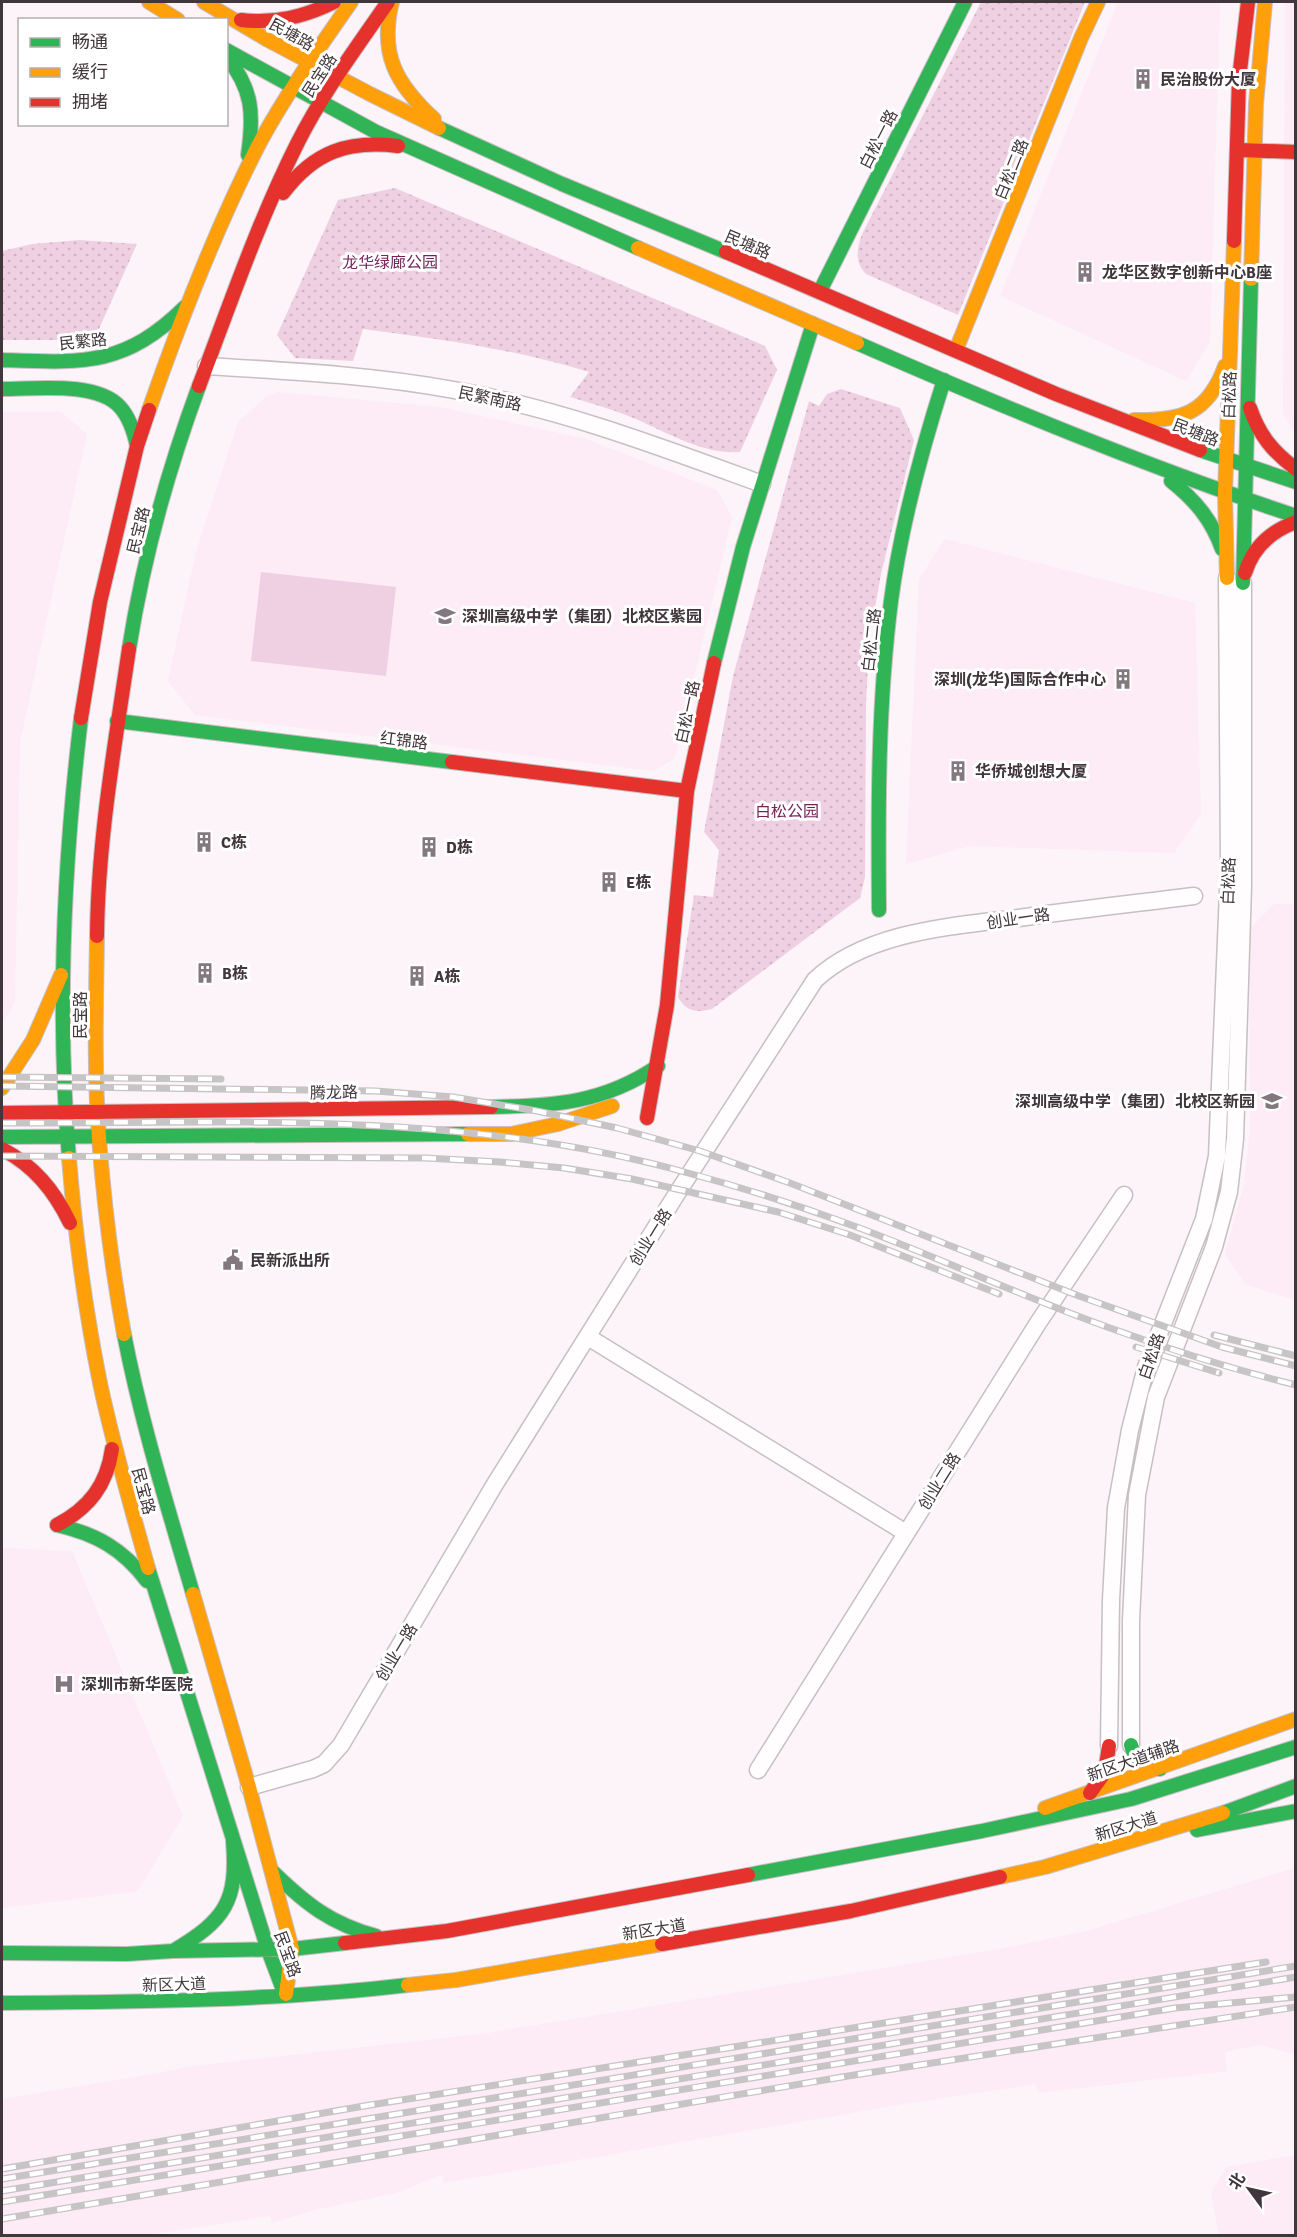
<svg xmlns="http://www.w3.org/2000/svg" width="1297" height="2237" font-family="Signika,'Noto Sans SC',sans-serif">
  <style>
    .built { fill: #fdebf5 }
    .grass { fill: #efd0e2 }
    .park { fill: url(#park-dots) }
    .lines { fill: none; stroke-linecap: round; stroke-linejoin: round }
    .street-casing { stroke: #c7bfc3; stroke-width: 19 }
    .fast-casing { stroke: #c7bfc3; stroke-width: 16 }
    .slow-casing { stroke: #c7bfc3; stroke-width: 16 }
    .jam-casing { stroke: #c7bfc3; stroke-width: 16 }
    .street { stroke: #fffdfe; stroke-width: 16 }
    .fast { stroke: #30b455; stroke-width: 14 }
    .slow { stroke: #ff9f0a; stroke-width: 14 }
    .jam { stroke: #e5322d; stroke-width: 14 }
    .rail-casing { stroke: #c6c4c5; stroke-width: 7 }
    .rail { stroke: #fff; stroke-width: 4.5; stroke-dasharray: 14; stroke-linecap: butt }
    .labels { text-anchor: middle; stroke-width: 6; stroke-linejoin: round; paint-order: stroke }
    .street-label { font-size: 16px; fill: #40363b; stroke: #fff }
    .poi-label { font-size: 16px; font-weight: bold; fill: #40363b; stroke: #fff; text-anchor: start }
    .park-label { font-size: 16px; fill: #74235a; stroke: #fff }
  </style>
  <defs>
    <pattern id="park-dots" width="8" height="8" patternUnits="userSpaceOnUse" patternTransform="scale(1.5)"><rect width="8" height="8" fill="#efd0e2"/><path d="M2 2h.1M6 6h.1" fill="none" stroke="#ceb3c3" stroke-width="1.8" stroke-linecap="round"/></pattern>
  </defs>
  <rect width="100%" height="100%" fill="#fcf4f8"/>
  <!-- built -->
  <path class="built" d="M 1118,2 L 1220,2 L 1210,342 L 1186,381 L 1000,296 Z
    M 1285,2 L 1295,2 L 1295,433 L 1283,414 Z
    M 277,392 L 440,407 L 586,439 L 717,490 L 732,517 L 675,758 L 654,771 L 195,715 L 168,681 L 196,552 L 238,422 L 265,398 Z
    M 2,412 L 61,412 L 87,434 L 20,742 L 15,999 L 11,1010 L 2,1023 Z
    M 945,539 L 1195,603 L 1201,814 L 1174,853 L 970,846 L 906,864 L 919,579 Z
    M 1274,904 L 1295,904 L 1295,1300 L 1245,1284 L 1225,1254 L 1244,1185 L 1250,1131 L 1249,929 Z
    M 2,1548 L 72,1551 L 183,1816 L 138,1891 L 2,1908 Z
    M 1295,1868 L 1295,2054 L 1259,2045 L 1225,2052 L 1227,2071 L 1038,2093 L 1036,2084 L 897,2105 L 444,2183 L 442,2175 L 396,2193 L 314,2210 L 272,2223 L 270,2216 L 146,2235 L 2,2235 L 2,2099 L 137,2077 L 193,2066 L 489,2033 L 1005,1948 L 1090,1930 Z
    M 1295,2155 L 1295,2235 L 1219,2235 L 1211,2193 L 1226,2167 Z"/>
  <!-- grass -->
  <path class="grass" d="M 261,572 L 396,587 L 386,676 L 251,661 Z"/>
  <!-- park -->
  <path class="park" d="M 981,2 L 1085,2 L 958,315 L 866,274 C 854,262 857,249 862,234 Z
    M 395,188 L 765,346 L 777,370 L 740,452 C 702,455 665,431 631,417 C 611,409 590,403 570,397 L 589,372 C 514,349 440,339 363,329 L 353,361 L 295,358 L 277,335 L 338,200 Z
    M 80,240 L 137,244 L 94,340 L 2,340 L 2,251 L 32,244 Z
    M 841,389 L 900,408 L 914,440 L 881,574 L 869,642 L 866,704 L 865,877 L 860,898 L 712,1009 C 697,1013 686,1012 678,997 L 694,895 L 713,897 L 719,850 L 704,832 L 733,676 L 809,401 L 819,406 L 827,394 Z"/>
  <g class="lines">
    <!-- street casing -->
    <g class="street-casing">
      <path id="street" d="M 206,366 C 289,371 372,375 454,390 C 561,409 661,447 762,484
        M 588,1337 L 906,1533
        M 1131,1745 L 1131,1621 L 1137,1495 L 1156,1397 L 1214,1247 L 1229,1192 L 1235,1139 L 1243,886 L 1243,583
        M 1109,1746 L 1111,1600 L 1116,1508 L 1130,1430 L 1146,1367 L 1204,1219 L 1217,1156 L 1229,868 L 1227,578
        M 758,1770 L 1038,1323 L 1124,1195
        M 249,1787 L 313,1769 L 324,1764 L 341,1745 L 495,1484 L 676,1195 L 815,980 C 868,930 956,926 1026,917 C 1082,909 1138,903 1194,896"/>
    </g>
    <!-- fast casing -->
    <g class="fast-casing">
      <path id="fast" d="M 226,50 L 376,132 L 638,248
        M 226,56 C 253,89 254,114 248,155
        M 439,128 L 562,184 L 726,252
        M 820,291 L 965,2
        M 857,343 C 1001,406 1147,467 1296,516
        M 2,360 C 83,363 124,367 185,307
        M 2,389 C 35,389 97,381 120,407 C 130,418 134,432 137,446
        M 1200,450 L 1296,482
        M 1171,481 C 1195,500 1212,520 1222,549
        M 1243,583 L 1251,279
        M 129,649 C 143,560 168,470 199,386
        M 714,663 L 743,547 L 813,324
        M 117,721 L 452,762
        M 879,910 C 878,807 878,703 891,601 C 901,525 921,452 944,380
        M 491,1107 C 554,1106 604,1103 658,1066
        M 2,1137 L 468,1134
        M 69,1158 C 57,1015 64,860 81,718
        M 124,1334 C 141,1422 168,1508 193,1594
        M 57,1525 C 96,1534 123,1549 147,1581
        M 148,1568 L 268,1950 L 285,1995
        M 1131,1745 C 1135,1761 1144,1767 1160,1769
        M 1223,1813 L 1296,1786
        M 1197,1830 L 1296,1811
        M 273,1872 C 306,1904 331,1924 376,1936
        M 748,1875 L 982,1831 L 1131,1799 L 1296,1747
        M 173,1951 C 225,1920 238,1902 233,1841
        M 2,1953 L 127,1954 L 173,1951 L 292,1949 L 345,1943
        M 2,2003 C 138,2002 273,2001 408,1985"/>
    </g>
    <!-- slow casing -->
    <g class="slow-casing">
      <path id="slow" d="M 149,2 L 178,20
        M 204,2 L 268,40 L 370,94 L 439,128
        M 392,2 C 379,54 396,84 434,119
        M 638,248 L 857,343
        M 1251,279 L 1256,104 L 1265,2
        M 956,350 L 1081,38 L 1098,2
        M 149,410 C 180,321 216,228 259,144 C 286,94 319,48 351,2
        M 1134,420 C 1181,421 1208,414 1225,366
        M 1227,578 L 1225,493 L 1234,241
        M 97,936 C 96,1003 94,1071 99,1138 C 104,1204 112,1269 124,1334
        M 2,1088 L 33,1040 L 61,975
        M 468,1134 L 511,1134 L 558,1124 L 612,1106
        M 69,1158 C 75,1233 85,1309 100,1383 C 113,1445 131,1506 148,1568
        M 193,1594 L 249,1787 L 292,1949 L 286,1994
        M 1045,1808 L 1296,1719
        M 1000,1877 L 1045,1867 L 1223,1813
        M 408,1985 L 456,1980 L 662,1944"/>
    </g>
    <!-- jam casing -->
    <g class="jam-casing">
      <path id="jam" d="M 241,20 C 275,24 304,17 334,2
        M 1240,150 L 1296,152
        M 283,193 C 314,152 347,140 398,146
        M 1234,241 L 1239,79 L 1248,2
        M 726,252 L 1056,394 L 1200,450
        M 199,386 C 230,304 258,222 297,144 C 322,94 356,48 388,2
        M 1250,408 C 1259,435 1273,452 1296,469
        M 1245,573 C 1253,547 1271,531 1296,522
        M 81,718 L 100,602 L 137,446 L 149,410
        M 452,762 L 687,791
        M 97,936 C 98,839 115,744 129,649
        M 2,1113 L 491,1107
        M 647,1118 L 667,1005 L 687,791 L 714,663
        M 2,1149 C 34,1166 54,1190 70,1223
        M 57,1525 C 89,1508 107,1485 112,1449
        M 1090,1793 L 1105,1772 L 1109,1746
        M 345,1943 L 447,1931 L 748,1875
        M 662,1944 L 851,1911 L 1000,1877"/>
    </g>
    <!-- street -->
    <use href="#street" class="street"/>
    <!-- fast -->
    <use href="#fast" class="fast"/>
    <!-- slow -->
    <use href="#slow" class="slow"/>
    <!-- jam -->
    <use href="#jam" class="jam"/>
    <!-- rail casing -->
    <g class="rail-casing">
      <path id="rail" d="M 2,1077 L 221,1079
        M 2,1086 L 376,1091 L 453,1097 L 537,1111 L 617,1128 L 700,1151 L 790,1183 L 1079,1296 L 1222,1347 L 1296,1366
        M 2,1123 C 231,1123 465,1110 688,1173 C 744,1188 800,1206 854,1226 C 940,1258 1023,1297 1110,1328 C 1171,1350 1232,1369 1296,1385
        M 2,1156 L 425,1158 L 500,1162 L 564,1168 L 632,1179 L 778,1212 L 850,1235 L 999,1294
        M 1214,1335 L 1296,1356
        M 1136,1347 L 1219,1373
        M 2,2169 L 364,2106 L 1266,1962
        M 2,2179 L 1296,1966
        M 2,2191 L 1296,1977
        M 2,2202 L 1175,2008 L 1296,1997
        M 2,2219 L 848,2076 L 1296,2007"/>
    </g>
    <!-- rail -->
    <use href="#rail" class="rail"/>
  </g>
  <!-- icons -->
  <defs>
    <g id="building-bare" transform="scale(1.62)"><path d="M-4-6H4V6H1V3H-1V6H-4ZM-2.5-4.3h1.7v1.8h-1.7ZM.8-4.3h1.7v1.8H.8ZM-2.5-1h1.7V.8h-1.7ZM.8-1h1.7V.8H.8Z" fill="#82787d" stroke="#fff" stroke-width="2.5" paint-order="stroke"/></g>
    <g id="school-bare" transform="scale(1.62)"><path d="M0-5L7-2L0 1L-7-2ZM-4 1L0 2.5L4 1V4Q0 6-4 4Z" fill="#82787d" stroke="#fff" stroke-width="2.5" paint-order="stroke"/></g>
    <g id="civic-bare" transform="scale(1.62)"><path d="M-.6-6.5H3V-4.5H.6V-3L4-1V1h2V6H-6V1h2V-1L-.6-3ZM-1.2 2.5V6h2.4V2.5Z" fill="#82787d" stroke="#fff" stroke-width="2.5" paint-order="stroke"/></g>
    <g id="hospital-bare" transform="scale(1.62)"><path d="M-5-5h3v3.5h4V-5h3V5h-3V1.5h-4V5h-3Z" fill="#82787d" stroke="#fff" stroke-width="2.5" paint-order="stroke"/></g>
  </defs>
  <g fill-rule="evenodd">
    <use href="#building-bare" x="1143" y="79"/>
    <use href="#building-bare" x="1085" y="272"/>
    <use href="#school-bare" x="445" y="616"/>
    <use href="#building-bare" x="1123" y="679"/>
    <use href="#building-bare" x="958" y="771"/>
    <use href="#building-bare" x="204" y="842"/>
    <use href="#building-bare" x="429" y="847"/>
    <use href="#building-bare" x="609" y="882"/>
    <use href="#building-bare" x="205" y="973"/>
    <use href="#building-bare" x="417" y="976"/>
    <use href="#school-bare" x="1272" y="1101"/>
    <use href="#civic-bare" x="233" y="1260"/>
    <use href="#hospital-bare" x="64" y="1684"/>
  </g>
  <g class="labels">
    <!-- street labels -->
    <g class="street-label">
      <text transform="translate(292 34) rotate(29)" y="6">民塘路</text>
      <text transform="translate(319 75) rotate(-57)" y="6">民宝路</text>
      <text transform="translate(878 139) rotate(-63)" y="6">白松一路</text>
      <text transform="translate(1011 169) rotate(-68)" y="6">白松二路</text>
      <text transform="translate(748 244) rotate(23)" y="6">民塘路</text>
      <text transform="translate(83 341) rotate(-6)" y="6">民繁路</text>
      <text transform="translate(1229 395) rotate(-88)" y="6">白松路</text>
      <text transform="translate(490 398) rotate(12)" y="6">民繁南路</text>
      <text transform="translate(1196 432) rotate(21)" y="6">民塘路</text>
      <text transform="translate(138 530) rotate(-76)" y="6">民宝路</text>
      <text transform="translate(871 640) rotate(-84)" y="6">白松二路</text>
      <text transform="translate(687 712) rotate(-78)" y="6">白松一路</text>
      <text transform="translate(404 740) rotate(7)" y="6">红锦路</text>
      <text transform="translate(1228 881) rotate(-88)" y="6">白松路</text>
      <text transform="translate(1018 918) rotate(-8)" y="6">创业一路</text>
      <text transform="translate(80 1015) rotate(-90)" y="6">民宝路</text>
      <text transform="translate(334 1092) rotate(-1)" y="6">腾龙路</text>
      <text transform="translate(650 1237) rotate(-58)" y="6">创业一路</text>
      <text transform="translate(1151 1356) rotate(-71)" y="6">白松路</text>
      <text transform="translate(939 1481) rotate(-58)" y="6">创业二路</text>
      <text transform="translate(144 1491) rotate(75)" y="6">民宝路</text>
      <text transform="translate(396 1652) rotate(-59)" y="6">创业一路</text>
      <text transform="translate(1133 1760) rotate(-19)" y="6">新区大道辅路</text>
      <text transform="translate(1126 1826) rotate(-17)" y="6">新区大道</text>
      <text transform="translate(654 1929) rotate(-9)" y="6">新区大道</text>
      <text transform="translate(288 1954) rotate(70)" y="6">民宝路</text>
      <text transform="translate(174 1984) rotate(-2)" y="6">新区大道</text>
    </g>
    <!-- poi labels -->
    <g class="poi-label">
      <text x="1160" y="85">民治股份大厦</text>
      <text x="1102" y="278">龙华区数字创新中心B座</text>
      <text x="462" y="622">深圳高级中学（集团）北校区紫园</text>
      <text x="1106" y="685" text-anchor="end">深圳(龙华)国际合作中心</text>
      <text x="975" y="777">华侨城创想大厦</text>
      <text x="221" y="848">C栋</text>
      <text x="446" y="853">D栋</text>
      <text x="626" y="888">E栋</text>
      <text x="222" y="979">B栋</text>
      <text x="434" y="982">A栋</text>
      <text x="1255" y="1107" text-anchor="end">深圳高级中学（集团）北校区新园</text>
      <text x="250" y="1266">民新派出所</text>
      <text x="81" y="1690">深圳市新华医院</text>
    </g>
    <!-- park labels -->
    <g class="park-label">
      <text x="390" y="268">龙华绿廊公园</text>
      <text x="787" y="817">白松公园</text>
    </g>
  </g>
  <!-- border -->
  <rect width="1297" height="2237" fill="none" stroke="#40363b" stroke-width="6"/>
  <!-- legend -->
  <rect x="18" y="18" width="210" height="108" fill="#ffffff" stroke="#b3afb1" stroke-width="1.5"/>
  <rect x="30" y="38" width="30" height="9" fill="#30b455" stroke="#b3afb1" stroke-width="1.5"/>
  <text x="72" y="48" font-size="18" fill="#40363b">畅通</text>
  <rect x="30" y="68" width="30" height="9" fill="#ff9f0a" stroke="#b3afb1" stroke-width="1.5"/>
  <text x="72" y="78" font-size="18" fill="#40363b">缓行</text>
  <rect x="30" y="98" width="30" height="9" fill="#e5322d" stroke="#b3afb1" stroke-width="1.5"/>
  <text x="72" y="108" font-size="18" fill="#40363b">拥堵</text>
  <!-- north arrow -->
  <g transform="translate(1249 2189) rotate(303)" stroke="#ffffff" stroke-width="4.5" paint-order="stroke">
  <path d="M0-4.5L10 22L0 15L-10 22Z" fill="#40363b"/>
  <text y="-9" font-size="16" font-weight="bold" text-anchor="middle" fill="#40363b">北</text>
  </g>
</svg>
